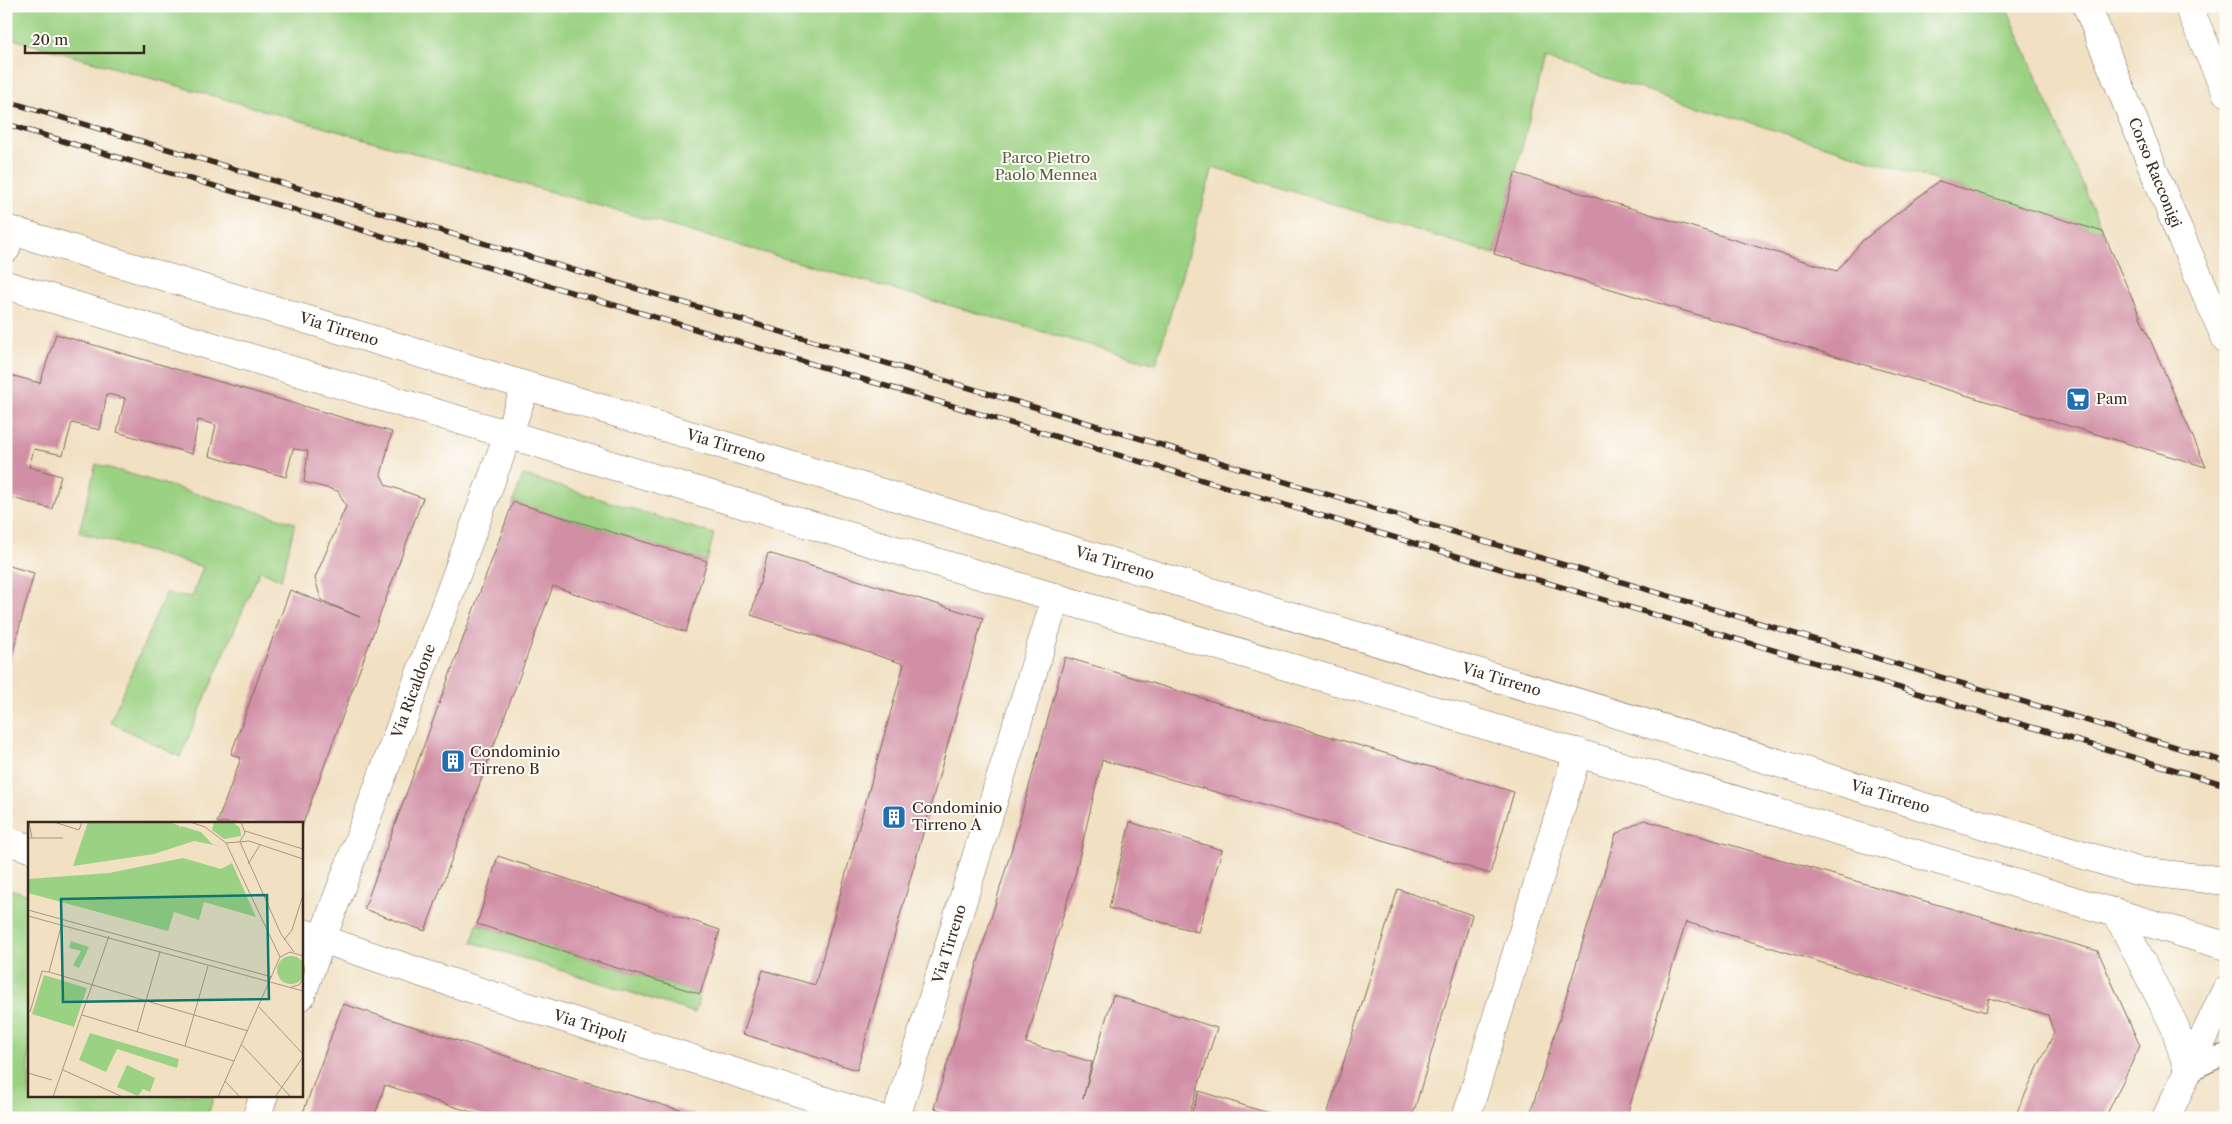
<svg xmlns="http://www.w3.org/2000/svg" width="2232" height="1124" font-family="'Libre Caslon Text',serif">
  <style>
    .green { fill: #9bd183; stroke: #6b7e50 }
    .building { fill: #d18fa5 }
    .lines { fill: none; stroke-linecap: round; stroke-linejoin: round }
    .service-casing { stroke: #7b6a57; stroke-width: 23 }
    .minor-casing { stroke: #7b6a57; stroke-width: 29 }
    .tertiary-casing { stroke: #7b6a57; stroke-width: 29 }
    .service { stroke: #fff; stroke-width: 21 }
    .minor { stroke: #fff; stroke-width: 28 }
    .tertiary { stroke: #fff; stroke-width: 28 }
    .rail-casing { stroke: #3b2a1e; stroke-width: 5.5 }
    .rail { stroke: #fdfcf7; stroke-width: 4; stroke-dasharray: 11; stroke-linecap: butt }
    .labels { text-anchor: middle; stroke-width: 4; stroke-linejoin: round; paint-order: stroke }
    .park-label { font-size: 15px; fill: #585c3c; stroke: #fdfcf7 }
    .street-label { font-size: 15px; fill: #3b2a1e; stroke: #fdfcf7 }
    .poi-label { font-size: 15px; fill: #3b2a1e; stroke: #fdfcf7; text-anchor: start }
    .inset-road { fill: none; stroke: #a89780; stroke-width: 1 }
    .view { fill: #0f766e; fill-opacity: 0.15; stroke: #0f766e; stroke-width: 2.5 }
    .inset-edge { fill: none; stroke: #3b2a1e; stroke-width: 2.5 }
  </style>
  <rect width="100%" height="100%" fill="#fdfcf7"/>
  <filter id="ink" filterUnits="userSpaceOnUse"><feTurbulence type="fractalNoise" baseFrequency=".02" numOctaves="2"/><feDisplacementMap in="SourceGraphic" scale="10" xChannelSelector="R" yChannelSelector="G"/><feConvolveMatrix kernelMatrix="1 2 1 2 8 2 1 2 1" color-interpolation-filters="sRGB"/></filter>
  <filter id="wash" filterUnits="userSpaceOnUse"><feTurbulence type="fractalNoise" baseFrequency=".0096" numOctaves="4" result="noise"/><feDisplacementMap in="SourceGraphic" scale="20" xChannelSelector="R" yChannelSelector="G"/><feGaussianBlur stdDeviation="1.12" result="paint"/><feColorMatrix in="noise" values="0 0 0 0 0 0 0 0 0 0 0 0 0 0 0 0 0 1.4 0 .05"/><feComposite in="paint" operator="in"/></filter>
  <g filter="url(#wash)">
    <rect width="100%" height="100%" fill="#f1e0c2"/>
    <!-- green -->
    <path class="green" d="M 6,6 L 2006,6 L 2103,232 L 1545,59 L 1494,254 L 1213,167 L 1156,364 L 6,37 Z
      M 96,464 L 295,523 L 281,580 L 260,570 L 180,757 L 110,722 L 166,593 L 192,597 L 203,567 L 79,532 Z
      M 523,475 L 714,534 L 707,561 L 513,502 Z
      M 6,888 L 29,895 L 29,1095 L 214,1095 L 207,1118 L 6,1118 Z
      M 477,924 L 700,994 L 695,1013 L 472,942 Z"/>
    <g id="blocks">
      <!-- building -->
      <path class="building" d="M 1515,173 L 1837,271 L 1862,241 L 1939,181 L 2103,232 L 2206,467 L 1494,254 Z
        M 56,334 L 392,432 L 381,475 L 386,485 L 423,498 L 301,829 L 301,823 L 217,823 L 241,758 L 231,754 L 290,590 L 360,617 L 321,600 L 315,578 L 346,506 L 338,491 L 304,482 L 308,451 L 293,449 L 286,477 L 209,456 L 216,425 L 198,420 L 192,454 L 117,432 L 125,398 L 107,394 L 100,430 L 72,423 L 63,455 L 34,449 L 29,467 L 61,476 L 52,509 L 6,496 L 6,388 L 10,375 L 40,383 Z
        M 513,502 L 707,561 L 686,632 L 553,586 L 425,931 L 364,909 Z
        M 768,553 L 983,618 L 857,1070 L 743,1034 L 763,970 L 815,985 L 904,664 L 751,615 Z
        M 6,565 L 34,573 L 9,666 L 6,666 Z
        M 1065,657 L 1514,792 L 1490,874 L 1351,830 L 1102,760 L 1076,871 L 1026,1043 L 1092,1062 L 1083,1098 L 1113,995 L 1217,1028 L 1188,1118 L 970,1118 L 934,1108 L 1012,848 Z
        M 1644,820 L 2098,951 L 2140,1046 L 2105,1118 L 2014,1118 L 2054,1033 L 2048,1015 L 1989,998 L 1986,1012 L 1686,922 L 1626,1118 L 1529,1118 L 1616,834 Z
        M 1130,822 L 1222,850 L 1198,932 L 1109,908 Z
        M 498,856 L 720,930 L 700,994 L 477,924 Z
        M 1398,889 L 1472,915 L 1412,1118 L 1326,1118 Z
        M 343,1004 L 606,1088 L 706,1118 L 490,1118 L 385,1085 L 374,1118 L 301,1118 Z
        M 1199,1091 L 1280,1117 L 1280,1118 L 1190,1118 Z"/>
    </g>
  </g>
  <g filter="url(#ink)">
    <use href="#blocks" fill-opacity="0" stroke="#7b6a57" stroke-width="1"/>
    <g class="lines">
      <!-- service casing -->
      <g class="service-casing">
        <path id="service" d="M 2188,1071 L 2218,1057 L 2226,1055"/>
      </g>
      <!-- minor casing -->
      <g class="minor-casing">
        <g id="minor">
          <path d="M 6,249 L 11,231"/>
          <path d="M 6,840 L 29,848"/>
          <path d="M 2116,912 L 2175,1027 L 2188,1071"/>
          <path id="s1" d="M 301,932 L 428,975 L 879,1118"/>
          <path id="s2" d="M 301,996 L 526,386"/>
          <path d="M 256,1118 L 264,1095"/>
          <path id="s3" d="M 896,1118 L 1056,597"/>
          <path d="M 1466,1118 L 1578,752"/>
        </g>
      </g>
      <!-- tertiary casing -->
      <g class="tertiary-casing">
        <g id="tertiary">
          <path id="s4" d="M 2087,6 L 2179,232 L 2226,339"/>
          <path d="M 2188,6 L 2226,92"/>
          <path id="s5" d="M 6,229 L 2137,871 L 2226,881"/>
          <path d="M 6,285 L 2226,946"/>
          <path d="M 2166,1118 L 2226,990"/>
        </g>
      </g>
      <!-- service -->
      <use href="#service" class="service"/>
      <!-- minor -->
      <use href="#minor" class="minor"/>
      <!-- tertiary -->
      <use href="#tertiary" class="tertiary"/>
      <!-- rail casing -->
      <g class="rail-casing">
        <path id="rail" d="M 6,101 L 2226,762
          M 6,124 L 2226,785"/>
      </g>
      <!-- rail -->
      <use href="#rail" class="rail"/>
    </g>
  </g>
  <!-- icons -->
  <defs>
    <g id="supermarket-square" transform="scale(1.25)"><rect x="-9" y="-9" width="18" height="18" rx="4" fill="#1f6fb2" stroke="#fdfcf7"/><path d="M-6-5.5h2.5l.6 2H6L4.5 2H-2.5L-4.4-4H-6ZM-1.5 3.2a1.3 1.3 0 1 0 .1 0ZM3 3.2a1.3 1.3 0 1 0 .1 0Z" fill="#fff"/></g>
    <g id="building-square" transform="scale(1.25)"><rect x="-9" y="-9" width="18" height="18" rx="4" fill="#1f6fb2" stroke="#fdfcf7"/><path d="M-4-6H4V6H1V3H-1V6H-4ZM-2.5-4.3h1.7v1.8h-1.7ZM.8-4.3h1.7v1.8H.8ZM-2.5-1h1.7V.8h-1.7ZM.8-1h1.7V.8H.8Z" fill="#fff"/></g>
  </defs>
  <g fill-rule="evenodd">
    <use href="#supermarket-square" x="2078" y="399"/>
    <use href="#building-square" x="453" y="761"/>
    <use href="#building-square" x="894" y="817"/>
  </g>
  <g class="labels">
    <!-- park labels -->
    <g class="park-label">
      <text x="1046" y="163">Parco Pietro<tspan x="1046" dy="17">Paolo Mennea</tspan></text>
    </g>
    <!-- street labels -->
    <g class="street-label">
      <text dy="5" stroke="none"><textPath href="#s4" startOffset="180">Corso Racconigi</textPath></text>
      <text dy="5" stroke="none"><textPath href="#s5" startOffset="348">Via Tirreno</textPath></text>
      <text dy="5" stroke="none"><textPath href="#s5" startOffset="752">Via Tirreno</textPath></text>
      <text dy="5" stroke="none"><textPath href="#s5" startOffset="1158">Via Tirreno</textPath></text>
      <text dy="5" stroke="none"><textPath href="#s5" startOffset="1562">Via Tirreno</textPath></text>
      <text dy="5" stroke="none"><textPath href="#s2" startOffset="325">Via Ricaldone</textPath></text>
      <text dy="5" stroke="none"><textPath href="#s5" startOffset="1968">Via Tirreno</textPath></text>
      <text dy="5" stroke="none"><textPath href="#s3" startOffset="182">Via Tirreno</textPath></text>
      <text dy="5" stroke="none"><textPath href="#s1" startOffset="304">Via Tripoli</textPath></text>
    </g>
    <!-- poi labels -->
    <g class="poi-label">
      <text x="2096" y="404">Pam</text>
      <text x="470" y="757">Condominio<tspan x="470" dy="17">Tirreno B</tspan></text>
      <text x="912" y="813">Condominio<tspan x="912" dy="17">Tirreno A</tspan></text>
    </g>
  </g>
  <!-- overview -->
  <g transform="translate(28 822)">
    <rect width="275" height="275" fill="#f1e0c2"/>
    <path d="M 60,0 L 141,0 L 152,4 L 151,9 L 153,4 L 173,10 L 184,22 L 196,25 L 166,19 L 126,32 L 45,44 ZM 186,0 L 206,1 L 212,6 L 213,14 L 196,17 L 184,8 ZM 155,36 L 193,47 L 204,41 L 228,95 L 176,80 L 171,98 L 146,90 L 140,109 L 0,71 L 0,57 L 81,51 ZM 43,119 L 61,125 L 51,146 L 45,143 L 53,129 L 41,126 ZM249 148a14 14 0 1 1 28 0a14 14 0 1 1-28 0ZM 16,153 L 59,166 L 46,205 L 4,192 ZM 62,211 L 151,237 L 149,246 L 89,227 L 78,250 L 51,238 ZM 99,243 L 127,256 L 122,270 L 115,267 L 110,274 L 89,265 Z" fill="#9bd183"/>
    <path class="inset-road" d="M 1,0 L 4,16M 26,0 L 51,8 L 54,0M 162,0 L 177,5 L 198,21 L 221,19 L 275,37M 217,9 L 275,27M 0,16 L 35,16M 212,19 L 217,11 L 213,0M 212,20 L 253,112 L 266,130M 198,21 L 252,135M 220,42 L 232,23M 0,88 L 244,155M 0,94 L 275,169M 256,118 L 264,108 L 275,73M 21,150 L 220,209M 263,165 L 271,163 L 275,157M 231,185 L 275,232M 2,190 L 14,149 L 21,150 L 34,101M 54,193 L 206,239M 109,210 L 132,130M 214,223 L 263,275M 157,224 L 180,144M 35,248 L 95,275M 0,251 L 24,258M 197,259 L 212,275M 25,275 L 81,114M 190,275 L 252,135 L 262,130 L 275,134M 247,275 L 275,235"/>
    <path class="view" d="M 239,73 L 241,177 L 35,180 L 33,77 Z"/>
    <rect width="275" height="275" class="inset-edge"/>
  </g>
  <!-- margin -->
  <rect width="2232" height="1124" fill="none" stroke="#fdfcf7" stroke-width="25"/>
  <!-- scale -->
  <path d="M25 45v8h119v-8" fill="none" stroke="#3b2a1e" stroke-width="2.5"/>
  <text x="32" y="45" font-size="15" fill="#3b2a1e" stroke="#fdfcf7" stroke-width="4" paint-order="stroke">20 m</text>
</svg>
